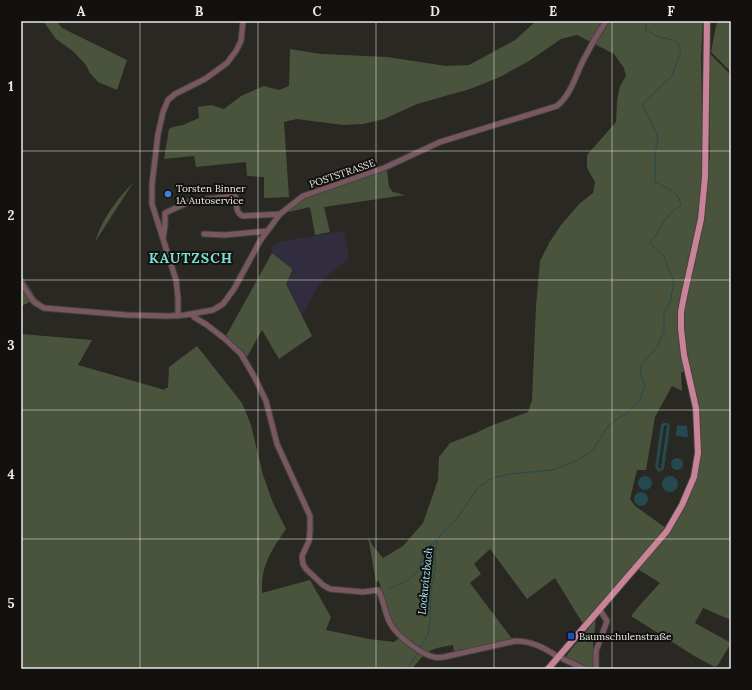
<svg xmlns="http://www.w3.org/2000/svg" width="752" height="690" font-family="Lora,serif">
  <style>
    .commercial { fill: #312d3e }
    .green { fill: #4a533b }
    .water { fill: #244a50; fill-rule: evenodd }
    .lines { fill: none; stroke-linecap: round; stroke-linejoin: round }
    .stream { stroke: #244a50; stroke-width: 1 }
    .minor-casing { stroke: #45433e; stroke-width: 7 }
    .major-casing { stroke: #45433e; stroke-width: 8 }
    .minor { stroke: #795760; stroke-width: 5 }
    .major { stroke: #c88398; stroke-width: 6 }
    .grid { fill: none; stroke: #eae9e5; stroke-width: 1; stroke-opacity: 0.55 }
    .shop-dot { fill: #3f7fe0; stroke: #12110f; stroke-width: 1.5 }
    .transit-dot { fill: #1a4fb4; stroke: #12110f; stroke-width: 1.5 }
    .labels { text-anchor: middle; stroke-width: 4; stroke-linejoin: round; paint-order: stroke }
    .street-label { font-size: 10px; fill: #eae9e5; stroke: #12110f }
    .poi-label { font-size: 10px; fill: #eae9e5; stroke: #12110f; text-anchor: start }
    .water-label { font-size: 11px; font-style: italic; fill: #a6f0fc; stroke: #12110f }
    .district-label { font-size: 14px; font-weight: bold; letter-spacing: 1px; fill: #78e0d0; stroke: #12110f }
    .neatline { fill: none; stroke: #eae9e5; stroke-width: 1.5 }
    .grid-label { font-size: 13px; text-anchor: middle; font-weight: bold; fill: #eae9e5 }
  </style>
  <rect width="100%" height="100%" fill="#2a2823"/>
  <!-- commercial -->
  <path class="commercial" d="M 344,231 L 349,259 L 326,276 L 316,290 L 302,316 L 286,284 L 292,272 L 291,268 L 272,253 L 272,246 L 277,242 Z"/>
  <!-- green -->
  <path class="green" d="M 43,21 L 56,21 L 62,28 L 127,60 L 117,90 L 98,82 L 90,73 L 86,65 L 73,51 L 56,39 Z
    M 536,21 L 703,21 L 701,57 L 703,165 L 701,190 L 705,201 L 710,153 L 708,52 L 731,75 L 731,620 L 703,608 L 695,623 L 731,643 L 718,665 L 715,667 L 696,657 L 631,616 L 639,606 L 660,583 L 636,568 L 667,531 L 674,525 L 684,508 L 697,479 L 701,453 L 700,427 L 699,406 L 688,368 L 681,373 L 682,391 L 672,386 L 655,417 L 646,470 L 637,470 L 630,499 L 635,506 L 666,528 L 583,624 L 555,578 L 527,599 L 490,549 L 474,564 L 481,574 L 470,583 L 513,640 L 454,652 L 453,645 C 429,649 427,650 412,669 L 21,669 L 21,334 L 92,340 L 78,365 L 165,390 L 165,388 L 168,388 L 169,367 L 197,346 L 242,403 L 251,425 L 263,475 L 273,503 L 286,529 C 271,551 261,565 262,593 L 310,580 L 331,617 L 326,630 L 369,639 L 394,642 L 401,636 L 392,626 L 386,610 L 379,581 L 376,582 L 368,537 L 373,546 L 383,558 L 403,546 L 423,523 L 438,480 L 439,457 L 450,443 L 476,433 L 488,427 L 528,412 L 532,400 L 536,306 L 540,261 L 549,243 L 561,225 L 580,203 L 593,193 L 595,182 L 587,168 L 587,155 L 616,122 L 617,101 L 620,86 L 626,76 L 624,68 L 614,54 L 577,35 L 561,39 L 529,61 L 500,77 L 470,89 L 417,104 L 384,119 L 363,124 L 343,125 L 297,119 L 284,122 L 289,197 L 264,198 L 264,177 L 247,176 L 246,162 L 196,167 L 194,156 L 164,159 L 169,129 L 173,127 L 183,125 L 199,118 L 198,107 L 211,105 L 224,109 L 241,96 L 264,86 L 279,90 L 289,86 L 290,49 L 321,54 L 387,57 L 446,66 L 469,65 L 515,40 Z
    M 717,21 L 731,21 L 731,72 L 711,52 Z
    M 399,161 L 387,171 L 389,187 L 393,192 L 405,195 L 324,207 L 330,232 L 315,235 L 310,207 L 280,214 L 303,196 Z
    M 133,183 L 95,242 C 102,219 116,200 133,183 Z
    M 272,253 L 291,268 L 292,271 L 286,284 L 312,336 L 279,359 L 262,330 L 247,357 L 237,346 L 226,336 Z
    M 21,275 L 36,298 L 42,303 L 30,302 L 21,306 Z
    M 596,618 L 593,645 L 594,669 L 588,669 L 565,659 C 570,648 578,643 585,633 C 589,628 592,623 596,618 Z"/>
  <!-- water -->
  <path class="water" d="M 663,423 L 668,423 L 670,426 L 664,469 L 659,472 L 655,468 L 661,425 ZM 666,425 L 667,426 L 661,468 L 660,469 L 658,467 L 664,426 Z
    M 677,425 L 687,426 L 688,437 L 676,436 Z
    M671 464a6 6 0 1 1 12 0a6 6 0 1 1-12 0Z
    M662 484a8 8 0 1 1 16 0a8 8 0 1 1-16 0Z
    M638 483a7 7 0 1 1 14 0a7 7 0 1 1-14 0Z
    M634 499a7 7 0 1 1 14 0a7 7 0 1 1-14 0Z"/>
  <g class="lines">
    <!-- stream -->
    <path class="stream" d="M 390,588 C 399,585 408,581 415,574 C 425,562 419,547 437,541
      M 420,649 L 428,634 L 430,622 L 431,591 L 435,570 L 435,555 L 437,541 L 441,534 L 458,517 L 478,488 L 490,479 L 510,474 L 552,470 L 576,461 L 593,450 L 608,426 L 620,417 L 628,413 L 640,399 L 645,386 L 640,374 L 642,364 L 658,346 L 664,331 L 664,314 L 670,302 L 674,282 L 664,257 L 650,243 C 663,228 662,217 681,205 C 679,191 667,189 655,182 L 655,156 L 658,137 L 642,104 L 672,76 L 681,51 L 678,43 L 673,40 L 659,37 L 646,30 L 646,21
      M 406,669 L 419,652"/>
    <!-- minor casing -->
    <g class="minor-casing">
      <path id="minor" d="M 204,234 L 225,235 L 267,231
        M 163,239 L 165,225 L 165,213 L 191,201 L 235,196 L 236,198 C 237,205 235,213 243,216 L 280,214
        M 21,283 L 34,302 L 44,308 L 127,315 L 168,316 L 185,315 L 213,310 L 223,304 L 234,289 L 260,241 L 280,214 L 303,196 L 384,168 L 440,142 L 557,106 C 572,94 576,73 585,57 C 591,45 598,33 606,21
        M 192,314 L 194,317 L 207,325 L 225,339 L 241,354 L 255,378 L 266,401 L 277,444 L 310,516 L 310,532 L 309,541 L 302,556 L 303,564 L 306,569 L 323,585 L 330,589 L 363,592 L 378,590 C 384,599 384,612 390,623 C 396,635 420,654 434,657 C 437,658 441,657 444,657 L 515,641 C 532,641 545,648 558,657
        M 178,316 L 178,298 L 176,280 L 152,204 L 152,184 L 158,134 L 161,121 L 163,112 L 168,100 L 175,94 L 205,79 L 227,63 L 236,51 L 241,41 L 243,21
        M 563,659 L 585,669
        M 596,669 L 596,651 L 607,621 L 600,610"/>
    </g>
    <!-- major casing -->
    <g class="major-casing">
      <path id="major" d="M 548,669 L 667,531 L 682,505 L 694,477 L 698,453 L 696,408 L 684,355 L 681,329 L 681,312 L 684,296 L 701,219 L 705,177 L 707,21"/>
    </g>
    <!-- minor -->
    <use href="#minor" class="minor"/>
    <!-- major -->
    <use href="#major" class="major"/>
  </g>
  <!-- grid -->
  <path class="grid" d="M 140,21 L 140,669M 258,21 L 258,669M 376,21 L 376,669M 494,21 L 494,669M 612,21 L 612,669M 21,151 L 731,151M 21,280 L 731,280M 21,410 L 731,410M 21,539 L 731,539"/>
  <!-- markers -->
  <circle class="shop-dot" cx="168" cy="194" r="4"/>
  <rect class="transit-dot" x="567" y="632" width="8" height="8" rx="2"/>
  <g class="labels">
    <!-- street labels -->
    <g class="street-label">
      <text transform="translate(342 173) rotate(-19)" y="4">POSTSTRASSE</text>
    </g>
    <!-- poi labels -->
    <g class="poi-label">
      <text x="176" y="192">Torsten Binner<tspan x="176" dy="12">1A Autoservice</tspan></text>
      <text x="579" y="640">Baumschulenstraße</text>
    </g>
    <!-- water labels -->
    <g class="water-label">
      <text transform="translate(425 581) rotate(-84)" y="4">Lockwitzbach</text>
    </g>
    <!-- district labels -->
    <g class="district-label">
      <text x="191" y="263">KAUTZSCH</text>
    </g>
  </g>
  <!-- border -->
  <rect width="752" height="690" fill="none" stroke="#12110f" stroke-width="44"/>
  <rect x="22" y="22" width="708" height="646" class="neatline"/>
  <g class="grid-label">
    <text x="81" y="16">A</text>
    <text x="199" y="16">B</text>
    <text x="317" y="16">C</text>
    <text x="435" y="16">D</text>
    <text x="553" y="16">E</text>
    <text x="671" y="16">F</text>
    <text x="11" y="91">1</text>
    <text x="11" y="220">2</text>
    <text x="11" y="350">3</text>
    <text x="11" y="479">4</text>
    <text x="11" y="608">5</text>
  </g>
</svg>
